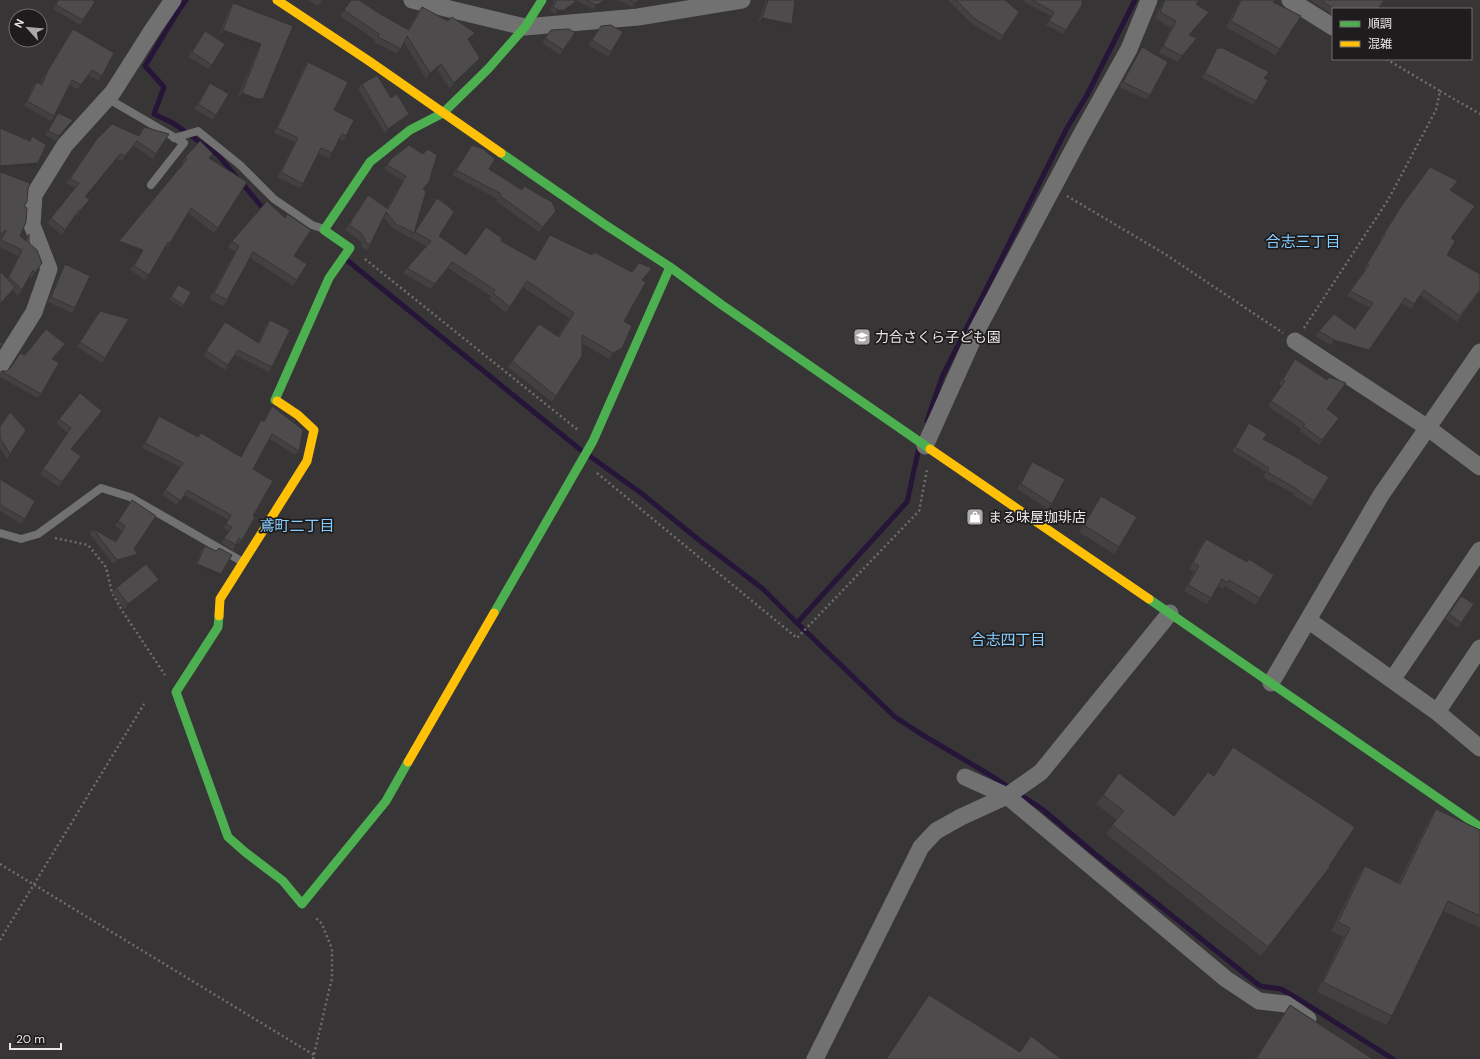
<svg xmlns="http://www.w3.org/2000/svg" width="1480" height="1059" font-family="'DM Sans','Noto Sans JP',sans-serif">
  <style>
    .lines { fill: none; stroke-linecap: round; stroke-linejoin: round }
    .stream { stroke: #261439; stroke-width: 5 }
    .path { stroke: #6f6e6e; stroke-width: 2.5; stroke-dasharray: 2 3; stroke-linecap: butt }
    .lane { stroke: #727172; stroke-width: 8 }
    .street { stroke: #727172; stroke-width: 17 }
    .fast { stroke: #4caf50; stroke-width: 9 }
    .slow { stroke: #ffc107; stroke-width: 9 }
    .wall { fill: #424041 }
    .shaded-wall { fill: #363435 }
    .building { fill: #4d4b4c; stroke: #363435 }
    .labels { text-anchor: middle; stroke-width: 3.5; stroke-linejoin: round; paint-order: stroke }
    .poi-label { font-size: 14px; fill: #eae7e9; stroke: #1e1c1d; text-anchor: start }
    .neighbourhood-label { font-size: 15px; fill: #87cdff; stroke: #1e1c1d }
  </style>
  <rect width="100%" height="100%" fill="#373536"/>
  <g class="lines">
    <!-- stream -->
    <path class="stream" d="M 186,0 L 180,8 L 145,66 L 164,87 L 154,114 L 173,123 L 218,155 L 262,207 L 267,210
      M 348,261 L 582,451
      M 927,421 L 942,377 L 1067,128 L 1087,95 L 1135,0
      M 591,457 L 641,493 L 699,540 L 763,589 L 797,623 L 895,717 L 921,734 L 990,775 L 1042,809 L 1095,854 L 1260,986 L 1281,989 L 1300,1000 L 1393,1059
      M 797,623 L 907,502 L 919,448"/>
    <!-- path -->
    <path class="path" d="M 1440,91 L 1480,114
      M 1067,196 L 1165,254 L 1283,333
      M 365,259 L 578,430
      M 1304,328 L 1388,200 L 1436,110 L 1440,91 L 1386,59
      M 597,473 L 797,638 L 919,511 L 927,470
      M 55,538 L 88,545 L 106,567 L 112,593 L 123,612 L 165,675
      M 0,864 L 314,1055
      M 0,940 L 144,704
      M 313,1059 L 332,978 L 332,949 L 322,924 L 315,917"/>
    <!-- lane -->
    <path class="lane" d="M 107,98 L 184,143 L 151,185
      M 174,138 L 198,131 L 240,165 L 274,199 L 312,225 L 324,229
      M 0,533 L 21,539 L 38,534 L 101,488 L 130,497 L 243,562"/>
    <!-- street -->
    <path class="street" d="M 412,0 L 525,27 L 638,17 L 742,0
      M 1290,0 L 1333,27
      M 1295,341 L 1428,428 L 1480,467
      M 0,366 L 34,312 L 49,269 L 32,225 L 34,195 L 65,145 L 113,92 L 153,29 L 173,0
      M 925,446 L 977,330 L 1081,135 L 1129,49 L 1149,0
      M 1308,620 L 1437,712 L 1480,748
      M 1392,680 L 1480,550
      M 1271,683 L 1381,495 L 1480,352
      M 1437,712 L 1480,648
      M 965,777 L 1007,796 L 1226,979 L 1259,1001 L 1286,1004 L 1308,1019
      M 815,1059 L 921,847 L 936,831 L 961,817 L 1007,796 L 1041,772 L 1170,613"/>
    <!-- fast -->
    <path class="fast" d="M 501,153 L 604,224 L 670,267 L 722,305 L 930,449
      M 277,401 L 275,400 L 329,278 L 350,248 L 324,230 L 370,162 L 410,130 L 443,113 L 488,69 L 525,27 L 542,0
      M 1149,599 L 1480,827
      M 494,613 L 593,441 L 670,267
      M 219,616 L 218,627 L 176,692 L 228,837 L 245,852 L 283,881 L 302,904 L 386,801 L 408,762"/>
    <!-- slow -->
    <path class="slow" d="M 277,0 L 369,61 L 501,153
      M 930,449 L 1149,599
      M 219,616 L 220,599 L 307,461 L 314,430 L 298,415 L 277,401
      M 408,762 L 494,613"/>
  </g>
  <!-- wall -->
  <path class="wall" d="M 57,0 L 92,0 L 95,2 L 80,25 L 53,9 Z
    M 308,0 L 322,0 L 318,6 Z
    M 351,0 L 408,29 L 418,12 L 422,7 L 471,38 L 468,41 L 480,58 L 476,63 L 450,89 L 437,70 L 426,79 L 404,42 L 397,54 L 374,42 L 375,40 L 340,16 Z
    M 554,0 L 576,0 L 571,7 L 561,14 L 555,14 L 550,11 Z
    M 576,0 L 612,0 L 593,9 Z
    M 618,0 L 645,0 L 632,7 Z
    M 766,0 L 795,0 L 792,24 L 788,29 L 758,23 Z
    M 948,0 L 1005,0 L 1019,12 L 1000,41 L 972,24 Z
    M 1025,0 L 1082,0 L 1082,5 L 1063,34 L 1046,25 L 1051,16 L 1024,2 Z
    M 1164,0 L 1199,0 L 1196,4 L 1209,12 L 1190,35 L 1193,44 L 1178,62 L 1159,53 L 1171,28 L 1155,18 Z
    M 1240,0 L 1275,0 L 1274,2 L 1280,49 L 1275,55 L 1226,27 Z
    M 1310,0 L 1385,0 L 1378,9 L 1333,9 L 1333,15 Z
    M 233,3 L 293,26 L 259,106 L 253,106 L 237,99 L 257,51 L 219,36 L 229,9 Z
    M 601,26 L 611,52 L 608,57 L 588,45 Z
    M 73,29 L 102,76 L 98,80 L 88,75 L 78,89 L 69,85 L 54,116 L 51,121 L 24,106 L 33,86 L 37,82 L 40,84 L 43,77 Z
    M 551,30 L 575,33 L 560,55 L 542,43 Z
    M 205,31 L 212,65 L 209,69 L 188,57 Z
    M 1142,47 L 1150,95 L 1146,99 L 1119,87 L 1139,52 Z
    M 1217,48 L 1264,78 L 1256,101 L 1253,105 L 1202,78 L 1214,53 Z
    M 308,62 L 334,110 L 346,136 L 343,141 L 339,139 L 332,153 L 329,158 L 318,153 L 303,184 L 300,188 L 277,177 L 295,142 L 274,133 L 304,67 Z
    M 210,83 L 216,115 L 213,120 L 194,109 Z
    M 362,84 L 391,98 L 405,118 L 385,134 L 358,89 Z
    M 58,113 L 73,120 L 56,141 L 45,135 Z
    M 144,127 L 156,154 L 153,159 L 134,146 L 121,161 L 117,159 L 85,197 L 90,199 L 77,216 L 75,215 L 62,235 L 47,223 L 75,188 L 66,183 L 96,140 L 139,135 Z
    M 472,145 L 489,169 L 521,190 L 524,186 L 556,211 L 539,232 L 496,201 L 498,199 L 452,175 Z
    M 185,157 L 209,158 L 218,228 L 214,233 L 188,213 L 170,243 L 167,247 L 165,247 L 145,280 L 130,270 L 140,254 L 115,246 L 183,163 L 182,162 Z
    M 392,158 L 423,190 L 414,233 L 437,198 L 439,236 L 466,255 L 501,241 L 535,260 L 550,235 L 591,255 L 594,252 L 632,272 L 652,268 L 642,281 L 624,321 L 622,348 L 618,354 L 609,359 L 582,343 L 582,356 L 552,402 L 508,367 L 512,361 L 558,336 L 569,318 L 523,287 L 506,313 L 489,299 L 491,296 L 448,268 L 431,289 L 403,273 L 407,268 L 426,246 L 411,238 L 413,234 L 410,238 L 393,228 L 384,217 L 370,245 L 367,250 L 362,247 L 361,242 L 357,238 L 345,230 L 364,200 L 387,208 L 403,181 L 384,169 Z
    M 0,172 L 28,189 L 24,206 L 20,236 L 25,240 L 29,234 L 29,243 L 42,263 L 31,278 L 29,276 L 22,290 L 18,296 L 13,290 L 11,292 L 7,279 L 18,256 L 0,247 L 0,239 L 2,235 L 0,237 Z
    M 1458,181 L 1450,191 L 1451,238 L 1447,255 L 1480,291 L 1457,322 L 1420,295 L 1411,309 L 1401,303 L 1366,355 L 1331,345 L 1315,336 L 1319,331 L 1355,329 L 1370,308 L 1347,296 L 1366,270 L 1364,269 L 1381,239 L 1380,239 L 1399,210 Z
    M 232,241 L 294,256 L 297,280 L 293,286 L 250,258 L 227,300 L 223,306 L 209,299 L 235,252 L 228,247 Z
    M 65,264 L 75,308 L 72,313 L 48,302 L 62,269 Z
    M 176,287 L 184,305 L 182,307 L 169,299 Z
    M 100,311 L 105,358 L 102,363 L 77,347 Z
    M 270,320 L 272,367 L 269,372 L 235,355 L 225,370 L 203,356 L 225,322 L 258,343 L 266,325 Z
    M 65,344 L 53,359 L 41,394 L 38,398 L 0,377 L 0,373 L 1,371 L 7,371 L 25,355 Z
    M 1295,359 L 1327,409 L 1339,418 L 1319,445 L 1300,431 L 1301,429 L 1268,406 L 1282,386 L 1279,384 Z
    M 272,406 L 299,451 L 295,455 L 270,439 L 253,469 L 253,516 L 242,540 L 239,544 L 237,543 L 233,550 L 221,543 L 229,531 L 223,528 L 228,520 L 184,495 L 177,505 L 162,495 L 180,467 L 142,448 L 156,421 L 159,416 L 198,437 L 201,433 L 241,457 L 258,425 L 261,420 L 263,421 Z
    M 98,416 L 71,449 L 81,456 L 59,487 L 40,474 L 68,433 L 56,423 L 59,419 Z
    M 1249,423 L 1263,439 L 1303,462 L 1314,501 L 1311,506 L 1293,495 L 1294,494 L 1263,477 L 1266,472 L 1232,451 Z
    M 0,427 L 26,430 L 7,459 L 0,448 Z
    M 1032,462 L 1052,504 L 1048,509 L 1017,489 L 1029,467 Z
    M 0,479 L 25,519 L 21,524 L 0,511 Z
    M 1101,496 L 1119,547 L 1114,554 L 1079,532 L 1096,503 Z
    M 132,500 L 135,558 L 113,564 L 90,534 L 93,529 L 115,541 L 122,531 L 115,526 Z
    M 1206,539 L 1260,598 L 1255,605 L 1225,586 L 1223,589 L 1218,586 L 1207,604 L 1184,591 L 1194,572 L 1189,569 L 1201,545 Z
    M 205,546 L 216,551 L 221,574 L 218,579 L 194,569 L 201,551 Z
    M 155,585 L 125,609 L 112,593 L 116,588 Z
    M 1461,596 L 1474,604 L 1458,628 L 1445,619 Z
    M 1233,747 L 1329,866 L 1324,876 L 1261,956 L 1106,834 L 1117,820 L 1096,804 L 1103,795 L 1174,816 L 1214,776 Z
    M 1436,809 L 1480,830 L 1480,928 L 1443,911 L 1392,1016 L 1386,1025 L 1317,992 L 1343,937 L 1331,931 L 1358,876 L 1365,866 L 1398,883 L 1430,818 Z
    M 1290,1005 L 1371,1058 L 1376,1059 L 1255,1059 Z"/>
  <!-- shaded-wall -->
  <path class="shaded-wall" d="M 606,0 L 612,0 L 593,9 L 596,5 Z
    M 640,0 L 645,0 L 632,7 L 635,3 Z
    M 574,3 L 571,7 L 561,14 L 555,14 L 558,10 Z
    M 1209,12 L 1204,18 L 1185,42 L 1189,35 Z
    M 762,18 L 792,24 L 788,29 L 758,23 Z
    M 223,30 L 261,44 L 257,51 L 219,36 Z
    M 475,33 L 471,38 L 464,45 L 468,39 Z
    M 1197,38 L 1193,44 L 1178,62 L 1182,56 Z
    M 480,58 L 476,63 L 450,89 L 454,83 Z
    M 441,64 L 437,70 L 426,79 L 430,73 Z
    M 242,93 L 263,99 L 259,106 L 253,106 L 237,99 Z
    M 409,114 L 405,118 L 385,134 L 388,129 Z
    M 73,120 L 69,125 L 56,141 L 59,136 Z
    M 120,154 L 117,159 L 82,202 L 85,197 Z
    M 38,163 L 34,168 L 0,170 L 0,166 Z
    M 119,241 L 143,250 L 140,254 L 115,246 Z
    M 15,287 L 11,292 L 0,305 L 0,304 Z
    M 1334,340 L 1369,350 L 1366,355 L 1331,345 Z
    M 622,348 L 618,354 L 609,359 L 613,353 Z
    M 138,554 L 135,558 L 113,564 L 117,560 Z
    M 197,564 L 221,574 L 218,579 L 194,569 Z
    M 159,580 L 155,585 L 125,609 L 128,604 Z
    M 1330,867 L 1324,876 L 1261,956 L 1268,947 Z"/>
  <!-- building -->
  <path class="building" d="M 58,0 L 92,0 L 95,2 L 83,20 L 56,5 Z
    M 351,0 L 359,0 L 380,14 L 409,30 L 422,7 L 448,21 L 452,17 L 475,33 L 468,39 L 480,58 L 454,83 L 441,64 L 430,73 L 407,36 L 401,49 L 378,37 L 379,34 L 344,10 Z
    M 556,0 L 576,0 L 574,3 L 564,10 L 558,10 L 553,7 Z
    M 586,0 L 606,0 L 596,5 Z
    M 629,0 L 640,0 L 635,3 Z
    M 768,0 L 795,0 L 792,24 L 762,18 Z
    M 956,0 L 1005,0 L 1019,12 L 1003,36 L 975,19 Z
    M 1032,0 L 1082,0 L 1082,5 L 1066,30 L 1049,21 L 1054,12 Z
    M 1165,0 L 1199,0 L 1196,4 L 1209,12 L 1189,35 L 1197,38 L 1182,56 L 1163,46 L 1176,21 L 1160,12 Z
    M 1241,0 L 1275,0 L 1273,2 L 1301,16 L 1280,49 L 1231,21 Z
    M 1321,0 L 1384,0 L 1378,9 L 1334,9 Z
    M 233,3 L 293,26 L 263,99 L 258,99 L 242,93 L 261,44 L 223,30 Z
    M 611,25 L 623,32 L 611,52 L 592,40 L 601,26 Z
    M 73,29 L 114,53 L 102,76 L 92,70 L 81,85 L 72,80 L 54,116 L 27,101 L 37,82 L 42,85 L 47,72 Z
    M 569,29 L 575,33 L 563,50 L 545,38 L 551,30 Z
    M 205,31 L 225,44 L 212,65 L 192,52 Z
    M 1142,47 L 1168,62 L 1150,95 L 1123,82 Z
    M 1217,48 L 1223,48 L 1269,72 L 1264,78 L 1268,80 L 1256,101 L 1205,73 Z
    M 308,62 L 348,82 L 334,110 L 354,120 L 346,136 L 342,134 L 332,153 L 321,148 L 303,184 L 281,172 L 298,138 L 277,128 Z
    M 377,75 L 391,98 L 397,94 L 409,114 L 388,129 L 362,84 Z
    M 210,83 L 229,94 L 216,115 L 198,104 Z
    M 58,113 L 73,120 L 59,136 L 48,131 Z
    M 112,124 L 139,136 L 144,127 L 169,134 L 156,154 L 137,141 L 125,156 L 120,154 L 85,197 L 90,199 L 80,211 L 79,210 L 65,230 L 51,218 L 79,183 L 70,179 L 96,140 Z
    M 0,128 L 30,141 L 32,136 L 46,145 L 38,163 L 0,166 Z
    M 200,141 L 213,154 L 209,158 L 247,182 L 218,228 L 191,208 L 170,243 L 168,242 L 149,275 L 134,266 L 143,250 L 119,241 L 187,159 L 185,157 Z
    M 409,145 L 423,154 L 428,149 L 437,155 L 429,182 L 423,189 L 426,192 L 414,233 L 396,224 L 386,212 L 370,245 L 366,243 L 364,238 L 361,233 L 349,225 L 368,195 L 388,209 L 406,176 L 387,165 L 392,158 Z
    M 472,145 L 483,149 L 495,159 L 489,169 L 522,190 L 524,186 L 552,202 L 556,211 L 543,227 L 500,196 L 501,194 L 456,170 Z
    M 1430,167 L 1458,181 L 1450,190 L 1475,206 L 1451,238 L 1455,241 L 1447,255 L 1480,274 L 1480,290 L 1460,316 L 1424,290 L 1414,304 L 1405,298 L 1369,350 L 1334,340 L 1319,331 L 1334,314 L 1355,329 L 1373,303 L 1350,291 L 1369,265 L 1367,264 L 1385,234 L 1384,234 L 1402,205 Z
    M 0,172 L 30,183 L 28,189 L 27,202 L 24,206 L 27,208 L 26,222 L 20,236 L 26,241 L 29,234 L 29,243 L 37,250 L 42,263 L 35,273 L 33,270 L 22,290 L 9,277 L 22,250 L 1,240 L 6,230 L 0,235 Z
    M 437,198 L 448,206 L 454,212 L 439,236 L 466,255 L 486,227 L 502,238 L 501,241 L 535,260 L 550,235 L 592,255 L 594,252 L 632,272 L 639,263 L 652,268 L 642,280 L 646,282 L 624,321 L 632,326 L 622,348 L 613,353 L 582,335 L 582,356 L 556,396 L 512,361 L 539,324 L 559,337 L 574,313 L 527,281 L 510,307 L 493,293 L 495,290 L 452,262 L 435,284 L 407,268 L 431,241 L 415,232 Z
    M 267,201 L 285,218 L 287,214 L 311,230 L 294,256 L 307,264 L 297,280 L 253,252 L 227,300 L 214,293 L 239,246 L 232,241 Z
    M 65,264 L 90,276 L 75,308 L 51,297 Z
    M 1,272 L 15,287 L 0,304 L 0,273 Z
    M 178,285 L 191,292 L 184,305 L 171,297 Z
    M 100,311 L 129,319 L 105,358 L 80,342 Z
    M 270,320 L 290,330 L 272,367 L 238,350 L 228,365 L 206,351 L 225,322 L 259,343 Z
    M 46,329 L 65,344 L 52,359 L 59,363 L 41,394 L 1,371 L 7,371 L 11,367 L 20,353 L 25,355 Z
    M 0,342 L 3,343 L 0,349 Z
    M 1295,359 L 1327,380 L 1329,377 L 1346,383 L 1327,409 L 1339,418 L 1322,440 L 1303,426 L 1305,424 L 1271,401 L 1285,381 L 1283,379 Z
    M 80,393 L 102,411 L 71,449 L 81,456 L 62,482 L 43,469 L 71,428 L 59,419 Z
    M 272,406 L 303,430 L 299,451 L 272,434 L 253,469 L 273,481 L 253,516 L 255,517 L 242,540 L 239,538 L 236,545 L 224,538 L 232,527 L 226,524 L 231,515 L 187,490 L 181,501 L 165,490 L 183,463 L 145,443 L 159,416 L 198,437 L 201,433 L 241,457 L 261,420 L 264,422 Z
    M 10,412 L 26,430 L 10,454 L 0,438 L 0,427 Z
    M 1249,423 L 1267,434 L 1263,439 L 1303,461 L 1303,462 L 1329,477 L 1314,501 L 1297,490 L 1297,489 L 1267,472 L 1269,468 L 1235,447 Z
    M 1032,462 L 1065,479 L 1052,504 L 1021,484 Z
    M 0,479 L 35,501 L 25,519 L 0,505 Z
    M 1101,496 L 1137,517 L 1119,547 L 1084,525 Z
    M 132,500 L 156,516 L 134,549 L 138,554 L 117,560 L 93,529 L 116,542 L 125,526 L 118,521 Z
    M 1206,539 L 1247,562 L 1249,559 L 1274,575 L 1260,598 L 1229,580 L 1227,583 L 1222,579 L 1211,598 L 1188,585 L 1199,566 L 1193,562 Z
    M 205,546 L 216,551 L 219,548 L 232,555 L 221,574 L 197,564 Z
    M 146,564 L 159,580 L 128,604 L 116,588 Z
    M 1461,596 L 1474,604 L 1461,623 L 1449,614 Z
    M 1233,747 L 1355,827 L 1329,866 L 1330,867 L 1268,947 L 1112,825 L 1124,811 L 1103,795 L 1119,773 L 1174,816 L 1208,772 L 1214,776 Z
    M 1436,809 L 1480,830 L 1480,916 L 1448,901 L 1392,1016 L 1323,982 L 1350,928 L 1338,922 L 1365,866 L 1400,884 Z
    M 929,995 L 1020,1052 L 1031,1036 L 1061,1059 L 886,1059 Z
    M 1290,1005 L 1371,1058 L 1376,1059 L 1256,1059 Z"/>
  <!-- icons -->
  <defs>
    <g id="school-square" transform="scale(0.9)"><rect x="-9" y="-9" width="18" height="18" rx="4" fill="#aba9aa" stroke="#1e1c1d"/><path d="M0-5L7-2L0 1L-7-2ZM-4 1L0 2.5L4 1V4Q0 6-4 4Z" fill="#fff"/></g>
    <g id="shop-square" transform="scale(0.9)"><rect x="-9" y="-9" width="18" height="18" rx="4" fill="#aba9aa" stroke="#1e1c1d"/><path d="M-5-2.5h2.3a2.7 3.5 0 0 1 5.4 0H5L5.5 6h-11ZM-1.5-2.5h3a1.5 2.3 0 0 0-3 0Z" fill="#fff"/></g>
  </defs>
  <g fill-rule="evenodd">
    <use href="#school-square" x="862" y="337"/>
    <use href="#shop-square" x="975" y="517"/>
  </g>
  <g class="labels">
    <!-- poi labels -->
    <g class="poi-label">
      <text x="875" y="342">力合さくら子ども園</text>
      <text x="988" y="522">まる味屋珈琲店</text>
    </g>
    <!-- neighbourhood labels -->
    <g class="neighbourhood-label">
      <text x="1303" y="247">合志三丁目</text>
      <text x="297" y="531">鳶町二丁目</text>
      <text x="1008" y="645">合志四丁目</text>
    </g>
  </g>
  <!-- legend -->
  <rect x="1332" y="8" width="140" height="52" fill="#1e1c1d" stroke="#706d6f"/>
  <rect x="1340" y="21" width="20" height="6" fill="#4caf50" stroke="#706d6f"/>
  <text x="1368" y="28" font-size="12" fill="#eae7e9">順調</text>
  <rect x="1340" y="41" width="20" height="6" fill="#ffc107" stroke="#706d6f"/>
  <text x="1368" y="48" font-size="12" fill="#eae7e9">混雑</text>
  <!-- north arrow -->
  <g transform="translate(28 28) rotate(297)"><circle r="19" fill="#1e1c1d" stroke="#706d6f"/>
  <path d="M0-3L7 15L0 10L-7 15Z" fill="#aba9aa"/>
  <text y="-6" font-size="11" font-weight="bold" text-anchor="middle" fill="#eae7e9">N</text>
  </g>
  <!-- scale -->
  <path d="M10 1043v6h51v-6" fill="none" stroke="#eae7e9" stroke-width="2"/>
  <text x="16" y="1043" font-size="12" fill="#eae7e9" stroke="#1e1c1d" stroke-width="3" paint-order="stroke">20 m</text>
</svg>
